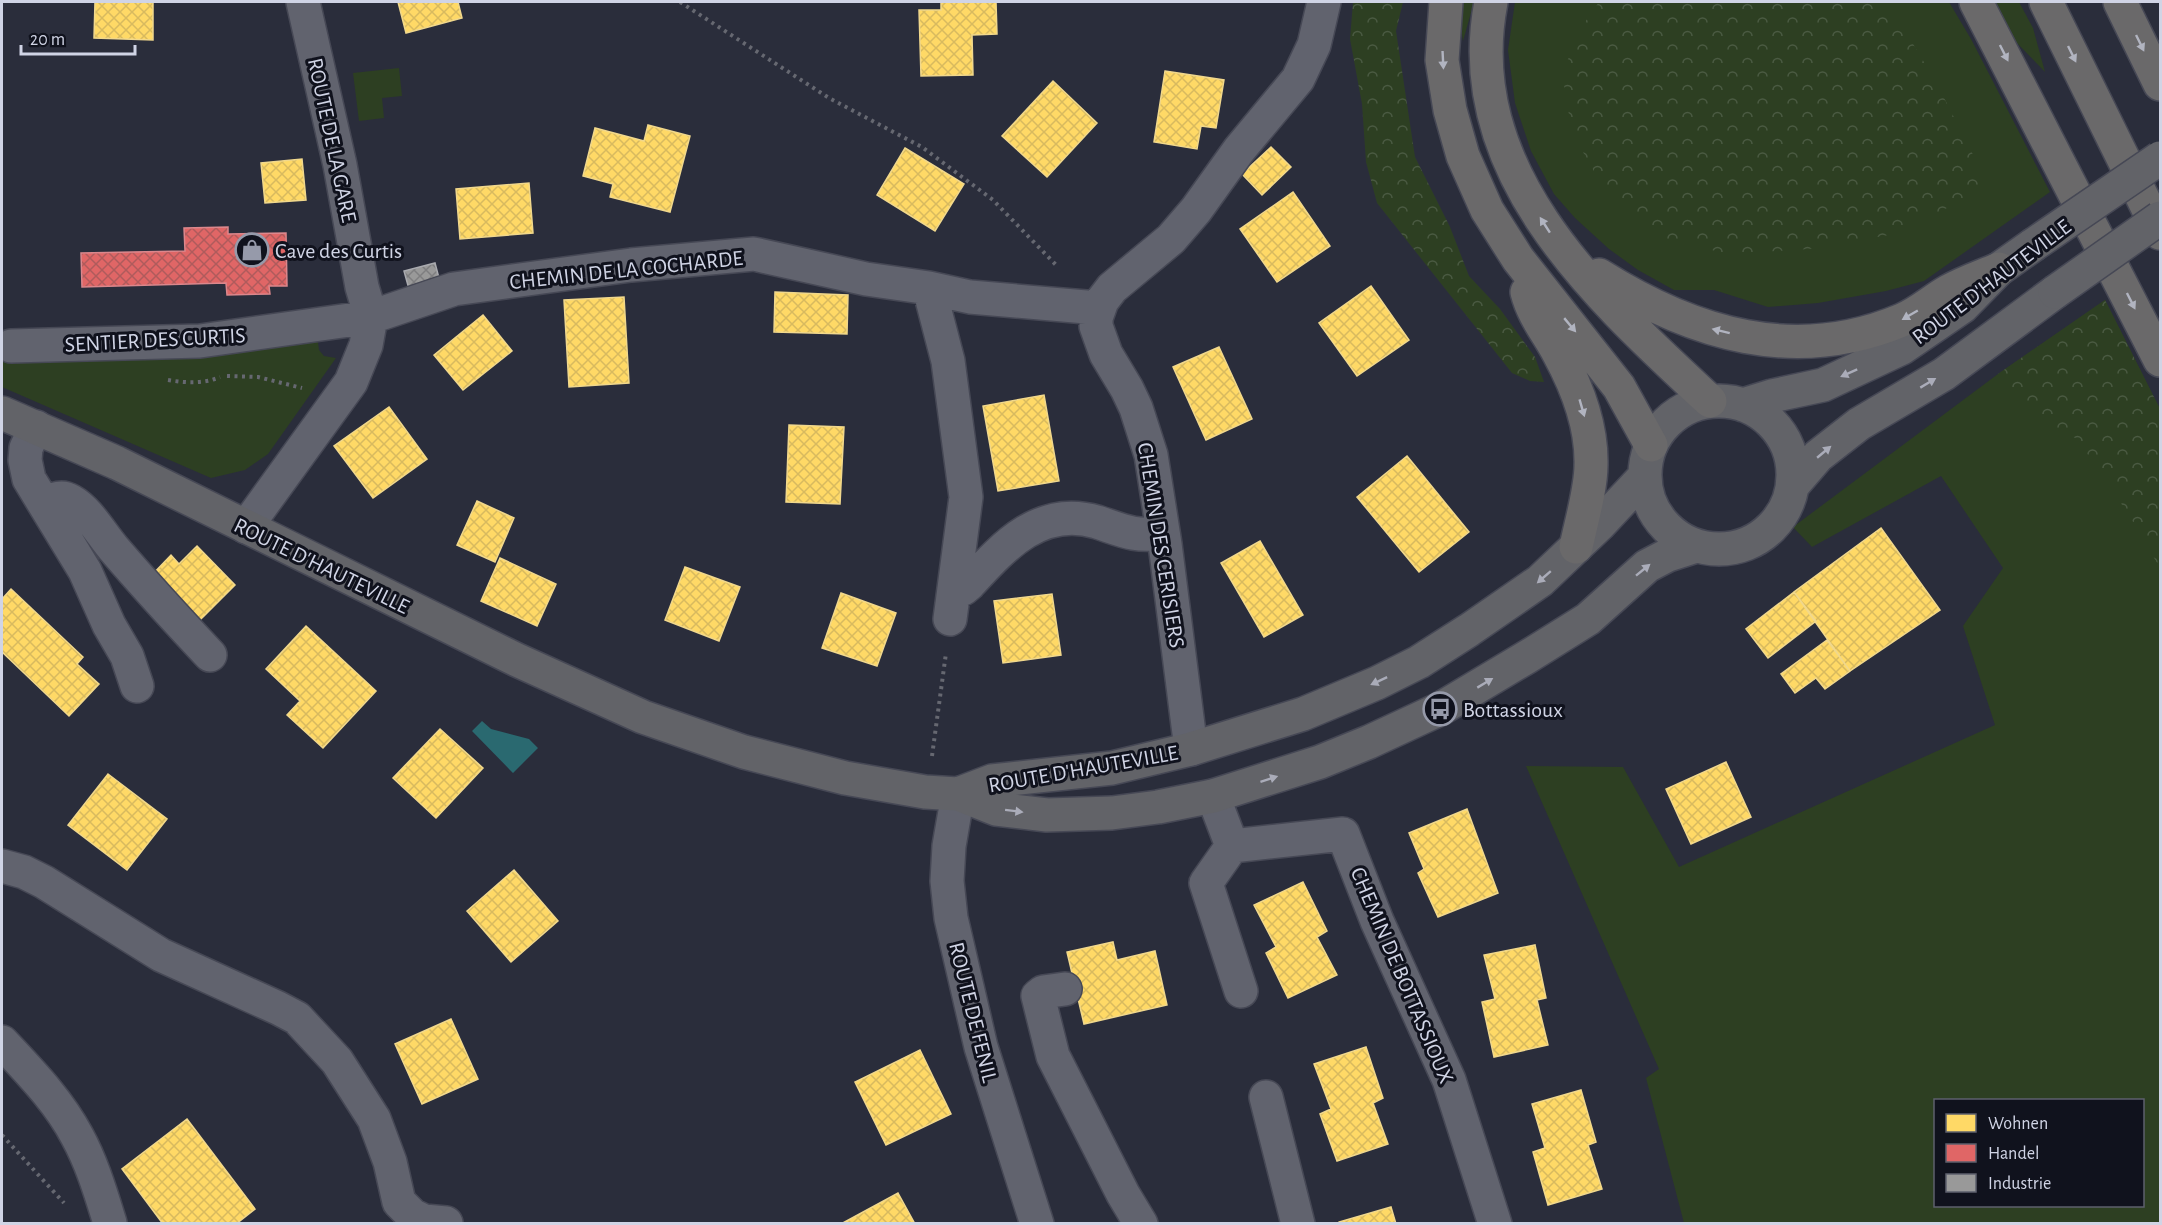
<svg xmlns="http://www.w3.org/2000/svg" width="2162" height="1225" font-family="'Alegreya Sans',sans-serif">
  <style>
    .green { fill: #2d3f22; fill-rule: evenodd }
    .forest { fill: url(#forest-crowns) }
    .water { fill: #2a6970 }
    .homes { fill: url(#homes-cross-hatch); stroke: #f1d88c; stroke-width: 1.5 }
    .shops { fill: url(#shops-cross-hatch); stroke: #db878c; stroke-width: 1.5 }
    .industry { fill: url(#industry-cross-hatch); stroke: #aaabb0; stroke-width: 1.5 }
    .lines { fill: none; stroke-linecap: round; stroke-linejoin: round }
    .minor-casing { stroke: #464855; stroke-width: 36 }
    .major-casing { stroke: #464855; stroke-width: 36 }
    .highway-casing { stroke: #464855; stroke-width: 36 }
    .path { stroke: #666871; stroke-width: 4; stroke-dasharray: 3 4.5; stroke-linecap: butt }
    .minor { stroke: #61636e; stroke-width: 33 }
    .major { stroke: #626368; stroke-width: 33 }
    .highway { stroke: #6a696a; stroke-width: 33 }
    .major-bridge-casing { stroke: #464855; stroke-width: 36; stroke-linecap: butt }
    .major-bridge { stroke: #626368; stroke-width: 33 }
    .oneway { fill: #b1b4c0 }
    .oneway2 { fill: #aaacb9 }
    .labels { text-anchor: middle; stroke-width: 6; stroke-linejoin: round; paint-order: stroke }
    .street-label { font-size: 22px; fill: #d0d4e5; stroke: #10121d }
    .poi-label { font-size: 22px; fill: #d0d4e5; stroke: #10121d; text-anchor: start }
  </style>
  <defs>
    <pattern id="forest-crowns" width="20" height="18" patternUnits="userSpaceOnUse" patternTransform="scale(1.5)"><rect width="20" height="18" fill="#2d3f22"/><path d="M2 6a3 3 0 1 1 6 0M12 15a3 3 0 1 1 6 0" fill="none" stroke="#4a5a42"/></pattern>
    <pattern id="homes-cross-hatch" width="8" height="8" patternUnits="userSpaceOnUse" patternTransform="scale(1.5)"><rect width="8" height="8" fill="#ffd966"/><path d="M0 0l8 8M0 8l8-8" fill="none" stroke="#d8ba5f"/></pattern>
    <pattern id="shops-cross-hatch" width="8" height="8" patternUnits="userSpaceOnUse" patternTransform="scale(1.5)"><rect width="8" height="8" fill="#e06666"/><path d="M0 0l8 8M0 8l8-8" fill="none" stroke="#af5b5c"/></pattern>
    <pattern id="industry-cross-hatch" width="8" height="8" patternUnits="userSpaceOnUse" patternTransform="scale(1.5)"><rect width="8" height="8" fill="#999"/><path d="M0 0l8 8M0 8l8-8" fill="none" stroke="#7e7e80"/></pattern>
  </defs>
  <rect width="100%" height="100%" fill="#2a2d3b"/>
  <!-- green -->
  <path class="green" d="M 1459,2 L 1474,2 L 1463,41 L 1458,9 Z
    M 1515,2 L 1949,2 L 1971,39 L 2050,192 L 1924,281 L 1886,291 L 1818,303 L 1768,307 L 1714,290 L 1674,290 L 1638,270 L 1609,249 L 1575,218 L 1554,194 L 1531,151 L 1515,103 L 1508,50 Z
    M 1995,2 L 2019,2 L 2033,28 L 2045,72 L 2016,42 Z
    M 399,68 L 402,96 L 382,98 L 384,118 L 359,121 L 353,73 Z
    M 2105,300 L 2160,409 L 2160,1223 L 1684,1223 L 1646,1078 L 1659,1069 L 1526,766 L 1623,767 L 1679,867 L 1995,725 L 1963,626 L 2003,568 L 1941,476 L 1812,547 L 1793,527 L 1998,374 ZM 1936,1100 L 2142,1100 L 2142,1206 L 1936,1206 Z
    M 317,335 L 319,350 L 324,356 L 336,358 L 268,454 L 245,470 L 211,478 L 2,387 L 2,358 Z"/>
  <!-- forest -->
  <path class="forest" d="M 1353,2 L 1403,2 L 1396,31 L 1415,157 L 1450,227 L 1469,276 L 1500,309 L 1535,357 L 1544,382 L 1530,381 L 1512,373 L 1377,203 L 1366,162 L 1362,104 L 1350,39 Z
    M 1599,2 L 1881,2 L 1897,17 L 1937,84 L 1990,188 L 1889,235 L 1809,249 L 1728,254 L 1650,235 L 1603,187 L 1572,133 L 1562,73 L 1583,25 Z
    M 2105,300 L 2160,409 L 2160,568 L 2129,515 L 2077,439 L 2030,413 L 1998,374 Z"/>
  <!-- water -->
  <path class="water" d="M 482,721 L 491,729 L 529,739 L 538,748 L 513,773 L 472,731 Z"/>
  <!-- homes -->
  <path class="homes" d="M 95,2 L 153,2 L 153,40 L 94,38 Z
    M 398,2 L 458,2 L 462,18 L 406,33 Z
    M 941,2 L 996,2 L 997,34 L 972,35 L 973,75 L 921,76 L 919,10 L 941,10 Z
    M 1165,71 L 1224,80 L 1216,128 L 1201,126 L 1197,149 L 1154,142 Z
    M 1053,81 L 1097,123 L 1047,177 L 1002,136 Z
    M 648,125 L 690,136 L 670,212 L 610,197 L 613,184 L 583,176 L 595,128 L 644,141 Z
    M 1271,147 L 1291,167 L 1262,195 L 1242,174 Z
    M 905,148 L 964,184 L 935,231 L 877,195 Z
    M 302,159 L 306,200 L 265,203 L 261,163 Z
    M 529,183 L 533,233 L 460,239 L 456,189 Z
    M 1293,192 L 1330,246 L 1277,282 L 1240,229 Z
    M 1371,286 L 1409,340 L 1357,376 L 1319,323 Z
    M 775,292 L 848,295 L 847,334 L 774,332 Z
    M 624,297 L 629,383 L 569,387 L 564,300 Z
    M 483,315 L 512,351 L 463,390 L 434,355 Z
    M 1219,347 L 1252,419 L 1206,440 L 1173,367 Z
    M 1044,395 L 1059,481 L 998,491 L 983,406 Z
    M 389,407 L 427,459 L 373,498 L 334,446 Z
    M 789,425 L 844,427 L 840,504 L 786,502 Z
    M 1407,456 L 1469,532 L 1419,572 L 1357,497 Z
    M 477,501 L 514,518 L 495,562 L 457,545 Z
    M 1881,528 L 1940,610 L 1850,671 L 1794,592 Z
    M 1260,541 L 1303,615 L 1264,637 L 1221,563 Z
    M 197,546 L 235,585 L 196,624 L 150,577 L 171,555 L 179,564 Z
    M 500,558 L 556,584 L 537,626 L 481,601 Z
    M 685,567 L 740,587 L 719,641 L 665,620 Z
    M 11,589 L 83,657 L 77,664 L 99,684 L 69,716 L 2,652 L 2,599 Z
    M 1794,592 L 1816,621 L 1768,658 L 1746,629 Z
    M 841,593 L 896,613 L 877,666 L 822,648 Z
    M 1052,594 L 1061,655 L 1003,663 L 994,601 Z
    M 306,626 L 376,691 L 323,748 L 287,715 L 300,701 L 266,669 Z
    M 1827,640 L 1850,671 L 1825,689 L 1816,678 L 1795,693 L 1781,674 Z
    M 440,729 L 483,768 L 436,818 L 393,778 Z
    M 1726,762 L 1751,817 L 1691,844 L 1666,789 Z
    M 108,774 L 167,819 L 127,870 L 68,825 Z
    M 1467,809 L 1498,893 L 1438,917 L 1418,873 L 1424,869 L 1409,833 Z
    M 514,870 L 558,921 L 511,962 L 467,911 Z
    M 1303,882 L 1327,931 L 1317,937 L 1337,975 L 1288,998 L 1266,953 L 1276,947 L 1254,905 Z
    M 1113,942 L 1117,960 L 1155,951 L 1167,1005 L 1084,1024 L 1067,952 Z
    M 1535,945 L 1546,998 L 1537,1000 L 1548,1045 L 1494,1057 L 1482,1002 L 1495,999 L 1484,955 Z
    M 451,1019 L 478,1079 L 422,1104 L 395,1044 Z
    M 1366,1047 L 1383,1098 L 1373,1103 L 1388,1144 L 1337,1161 L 1320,1114 L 1331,1109 L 1314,1064 Z
    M 920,1050 L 951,1114 L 886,1145 L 855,1082 Z
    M 1581,1090 L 1596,1142 L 1588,1145 L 1602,1189 L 1548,1205 L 1533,1152 L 1545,1148 L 1532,1104 Z
    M 187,1119 L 255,1209 L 236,1224 L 163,1224 L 122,1169 Z
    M 898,1193 L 915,1224 L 841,1224 Z
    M 1391,1207 L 1396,1224 L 1339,1224 L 1339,1222 Z"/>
  <!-- shops -->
  <path class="shops" d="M 228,227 L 228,234 L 286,233 L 287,286 L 269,286 L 270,294 L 227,295 L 226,283 L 82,287 L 81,253 L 185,251 L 184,228 Z"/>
  <!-- industry -->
  <path class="industry" d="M 435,263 L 440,282 L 409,289 L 404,271 Z"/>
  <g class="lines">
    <!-- minor casing -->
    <g class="minor-casing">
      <path id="minor" d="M 929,288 L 948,361 L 966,497 L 950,619
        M 11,346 L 200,341 L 371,317 L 454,289 L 631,265 L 754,254 L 866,279 L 929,288 L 970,297 L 1098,308
        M 36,427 L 26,448 L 25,460 L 29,479 L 85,571 L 109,625 L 127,656 L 137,686
        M 46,504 C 55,499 61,495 71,501 C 89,511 101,534 114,549 C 145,585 177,620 210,655
        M 246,527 L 351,382 L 366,345 L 371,317 L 362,287 L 340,165 L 303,2
        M 954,590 L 963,589 L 969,584 C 1003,547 1040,505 1097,522 C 1124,531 1134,537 1163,533
        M 1191,749 L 1165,544 L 1151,455 L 1136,408 L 1127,389 L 1106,354 L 1096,326 L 1096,318 L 1102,301 L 1112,288 L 1171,239 L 1196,210 L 1239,150 L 1298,79 L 1314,45 L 1324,2
        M 958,794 L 949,846 L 947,881 L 951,918 L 981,1047 L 1037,1224
        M 1213,796 L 1232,846
        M 2,866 L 24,872 L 44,882 L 161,955 L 278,1008 L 297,1018 L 337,1061 L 374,1119 L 390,1162 L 399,1202 L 412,1215 L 424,1221 L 446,1223
        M 1065,989 L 1043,992 L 1038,996 L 1053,1056 L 1123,1194 L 1141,1224
        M 1241,991 L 1206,883 L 1232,846 L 1343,834 L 1377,921 L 1449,1080 L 1495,1224
        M 2,1042 C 29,1071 58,1100 77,1136 C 92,1163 101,1194 110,1223
        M 1266,1097 L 1298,1224"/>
    </g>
    <!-- major casing -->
    <g class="major-casing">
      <path id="major" d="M1645 475a74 74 0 1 1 148 0a74 74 0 1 1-148 0Z
        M 1743,405 L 1772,396 L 1823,385 L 1902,348 L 1962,307 L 1999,269 L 2033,245
        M 2,413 L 117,463 L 517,660 L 643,717 L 744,752 L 845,778 L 925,792 L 958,794 L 996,809 L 1047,815 L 1112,813 L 1158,807 L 1213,796 L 1320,762 L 1369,742 L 1440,709 L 1527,657 L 1588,619 L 1647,566 L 1668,555 L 1696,546
        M 1793,485 L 1818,456 L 1859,424 L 1944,374 L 2055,292
        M 958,794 L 992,781 L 1112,768 L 1191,749 L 1303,714 L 1377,683 L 1419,662 L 1469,630 L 1540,581 L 1600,524 L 1644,477"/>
    </g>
    <!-- highway casing -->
    <g class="highway-casing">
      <path id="highway" d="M 1446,2 L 1442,60 L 1450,110 L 1463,156 L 1487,210 L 1518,259 L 1619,387 L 1651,445
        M 1491,2 C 1458,172 1598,297 1710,401
        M 1976,2 L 2160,360
        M 2046,2 L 2160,233
        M 2120,2 L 2160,84
        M 1599,275 C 1693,334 1795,365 1902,320 C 1919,313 1933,300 1949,291 C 1965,282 1983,276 1999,269
        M 1527,292 C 1533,316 1548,333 1559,354 C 1577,387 1592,427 1591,465 C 1591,489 1581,523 1576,547"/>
    </g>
    <!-- path -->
    <path class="path" d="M 680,2 L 829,98 L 922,147 L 993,200 L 1058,267
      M 227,376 L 258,377 L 302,388
      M 168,380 C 186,383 204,384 220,377
      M 932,756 L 946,653
      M 2,1135 L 64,1203"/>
    <!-- minor -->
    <use href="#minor" class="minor"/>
    <!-- major -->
    <use href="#major" class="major"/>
    <!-- highway -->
    <use href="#highway" class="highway"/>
    <!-- major-bridge casing -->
    <g class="major-bridge-casing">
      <path id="major-bridge" d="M 2033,245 L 2160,158
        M 2055,292 L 2160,218"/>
    </g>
    <!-- major-bridge -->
    <use href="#major-bridge" class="major-bridge"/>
  </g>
  <!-- one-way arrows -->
  <defs><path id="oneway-solid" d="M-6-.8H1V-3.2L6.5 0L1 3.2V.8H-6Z" transform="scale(1.5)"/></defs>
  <g class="oneway">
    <use href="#oneway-solid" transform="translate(2140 43) rotate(64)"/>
    <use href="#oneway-solid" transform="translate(2004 53) rotate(63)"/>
    <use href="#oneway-solid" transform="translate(2072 54) rotate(64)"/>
    <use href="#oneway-solid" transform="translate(1443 60) rotate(87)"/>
    <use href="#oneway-solid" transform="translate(1545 225) rotate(-123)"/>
    <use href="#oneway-solid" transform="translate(2131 301) rotate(63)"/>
    <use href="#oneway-solid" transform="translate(1910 315) rotate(150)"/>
    <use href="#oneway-solid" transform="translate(1570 325) rotate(50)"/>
    <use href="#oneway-solid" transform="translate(1721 331) rotate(-166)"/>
    <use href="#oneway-solid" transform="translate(1582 408) rotate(74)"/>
  </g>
  <g class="oneway2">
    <use href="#oneway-solid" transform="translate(1849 373) rotate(156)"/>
    <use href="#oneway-solid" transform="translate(1928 383) rotate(-31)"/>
    <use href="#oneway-solid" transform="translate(1824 452) rotate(-40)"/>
    <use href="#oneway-solid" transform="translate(1643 570) rotate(-39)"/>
    <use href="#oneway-solid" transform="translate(1544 577) rotate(139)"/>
    <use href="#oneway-solid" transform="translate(1379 681) rotate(155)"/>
    <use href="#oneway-solid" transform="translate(1485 683) rotate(-31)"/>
    <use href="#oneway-solid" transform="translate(1269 779) rotate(-18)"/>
    <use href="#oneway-solid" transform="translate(1014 811) rotate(7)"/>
  </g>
  <!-- icons -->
  <defs>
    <g id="shop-ring" transform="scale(1.725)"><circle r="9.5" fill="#10121d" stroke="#969aaa" stroke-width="1.5"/><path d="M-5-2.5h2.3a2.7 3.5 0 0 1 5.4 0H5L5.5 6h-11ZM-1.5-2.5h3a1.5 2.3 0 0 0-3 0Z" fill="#969aaa"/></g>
    <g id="bus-ring" transform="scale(1.725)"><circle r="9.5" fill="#10121d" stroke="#969aaa" stroke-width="1.5"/><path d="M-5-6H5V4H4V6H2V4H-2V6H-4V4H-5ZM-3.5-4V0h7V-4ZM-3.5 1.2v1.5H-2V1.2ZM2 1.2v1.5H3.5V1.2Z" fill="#969aaa"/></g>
  </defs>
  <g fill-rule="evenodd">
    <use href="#shop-ring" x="252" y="250"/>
    <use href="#bus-ring" x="1440" y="709"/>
  </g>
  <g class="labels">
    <!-- street labels -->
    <g class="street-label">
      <text transform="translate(333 140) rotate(78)" y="8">ROUTE DE LA GARE</text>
      <text transform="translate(626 269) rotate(-6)" y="8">CHEMIN DE LA COCHARDE</text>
      <text transform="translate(1991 281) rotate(-37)" y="8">ROUTE D'HAUTEVILLE</text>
      <text transform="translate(155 339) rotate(-3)" y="8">SENTIER DES CURTIS</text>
      <text transform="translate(1162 545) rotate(81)" y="8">CHEMIN DES CERISIERS</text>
      <text transform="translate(322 565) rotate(26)" y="8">ROUTE D'HAUTEVILLE</text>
      <text transform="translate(1083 768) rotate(-10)" y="8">ROUTE D'HAUTEVILLE</text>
      <text transform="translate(1403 975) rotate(67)" y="8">CHEMIN DE BOTTASSIOUX</text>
      <text transform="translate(974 1012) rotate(76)" y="8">ROUTE DE FENIL</text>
    </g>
    <!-- poi labels -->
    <g class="poi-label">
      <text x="275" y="258">Cave des Curtis</text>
      <text x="1463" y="717">Bottassioux</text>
    </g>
  </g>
  <!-- border -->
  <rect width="2162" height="1225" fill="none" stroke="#d0d4e5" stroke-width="6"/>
  <!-- legend -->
  <rect x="1934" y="1099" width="210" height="108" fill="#10121d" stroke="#5d606d" stroke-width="1.5"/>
  <rect x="1946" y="1114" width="30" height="18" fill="#ffd966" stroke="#5d606d" stroke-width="1.5"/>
  <text x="1988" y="1129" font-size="18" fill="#d0d4e5">Wohnen</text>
  <rect x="1946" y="1144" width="30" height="18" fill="#e06666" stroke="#5d606d" stroke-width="1.5"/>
  <text x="1988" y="1159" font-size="18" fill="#d0d4e5">Handel</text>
  <rect x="1946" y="1174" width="30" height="18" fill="#999999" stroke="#5d606d" stroke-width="1.5"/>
  <text x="1988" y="1189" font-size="18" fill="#d0d4e5">Industrie</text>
  <!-- scale -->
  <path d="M21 45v9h114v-9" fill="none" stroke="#d0d4e5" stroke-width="3"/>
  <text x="30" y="45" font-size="18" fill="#d0d4e5" stroke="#10121d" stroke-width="4.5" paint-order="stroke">20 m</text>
</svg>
